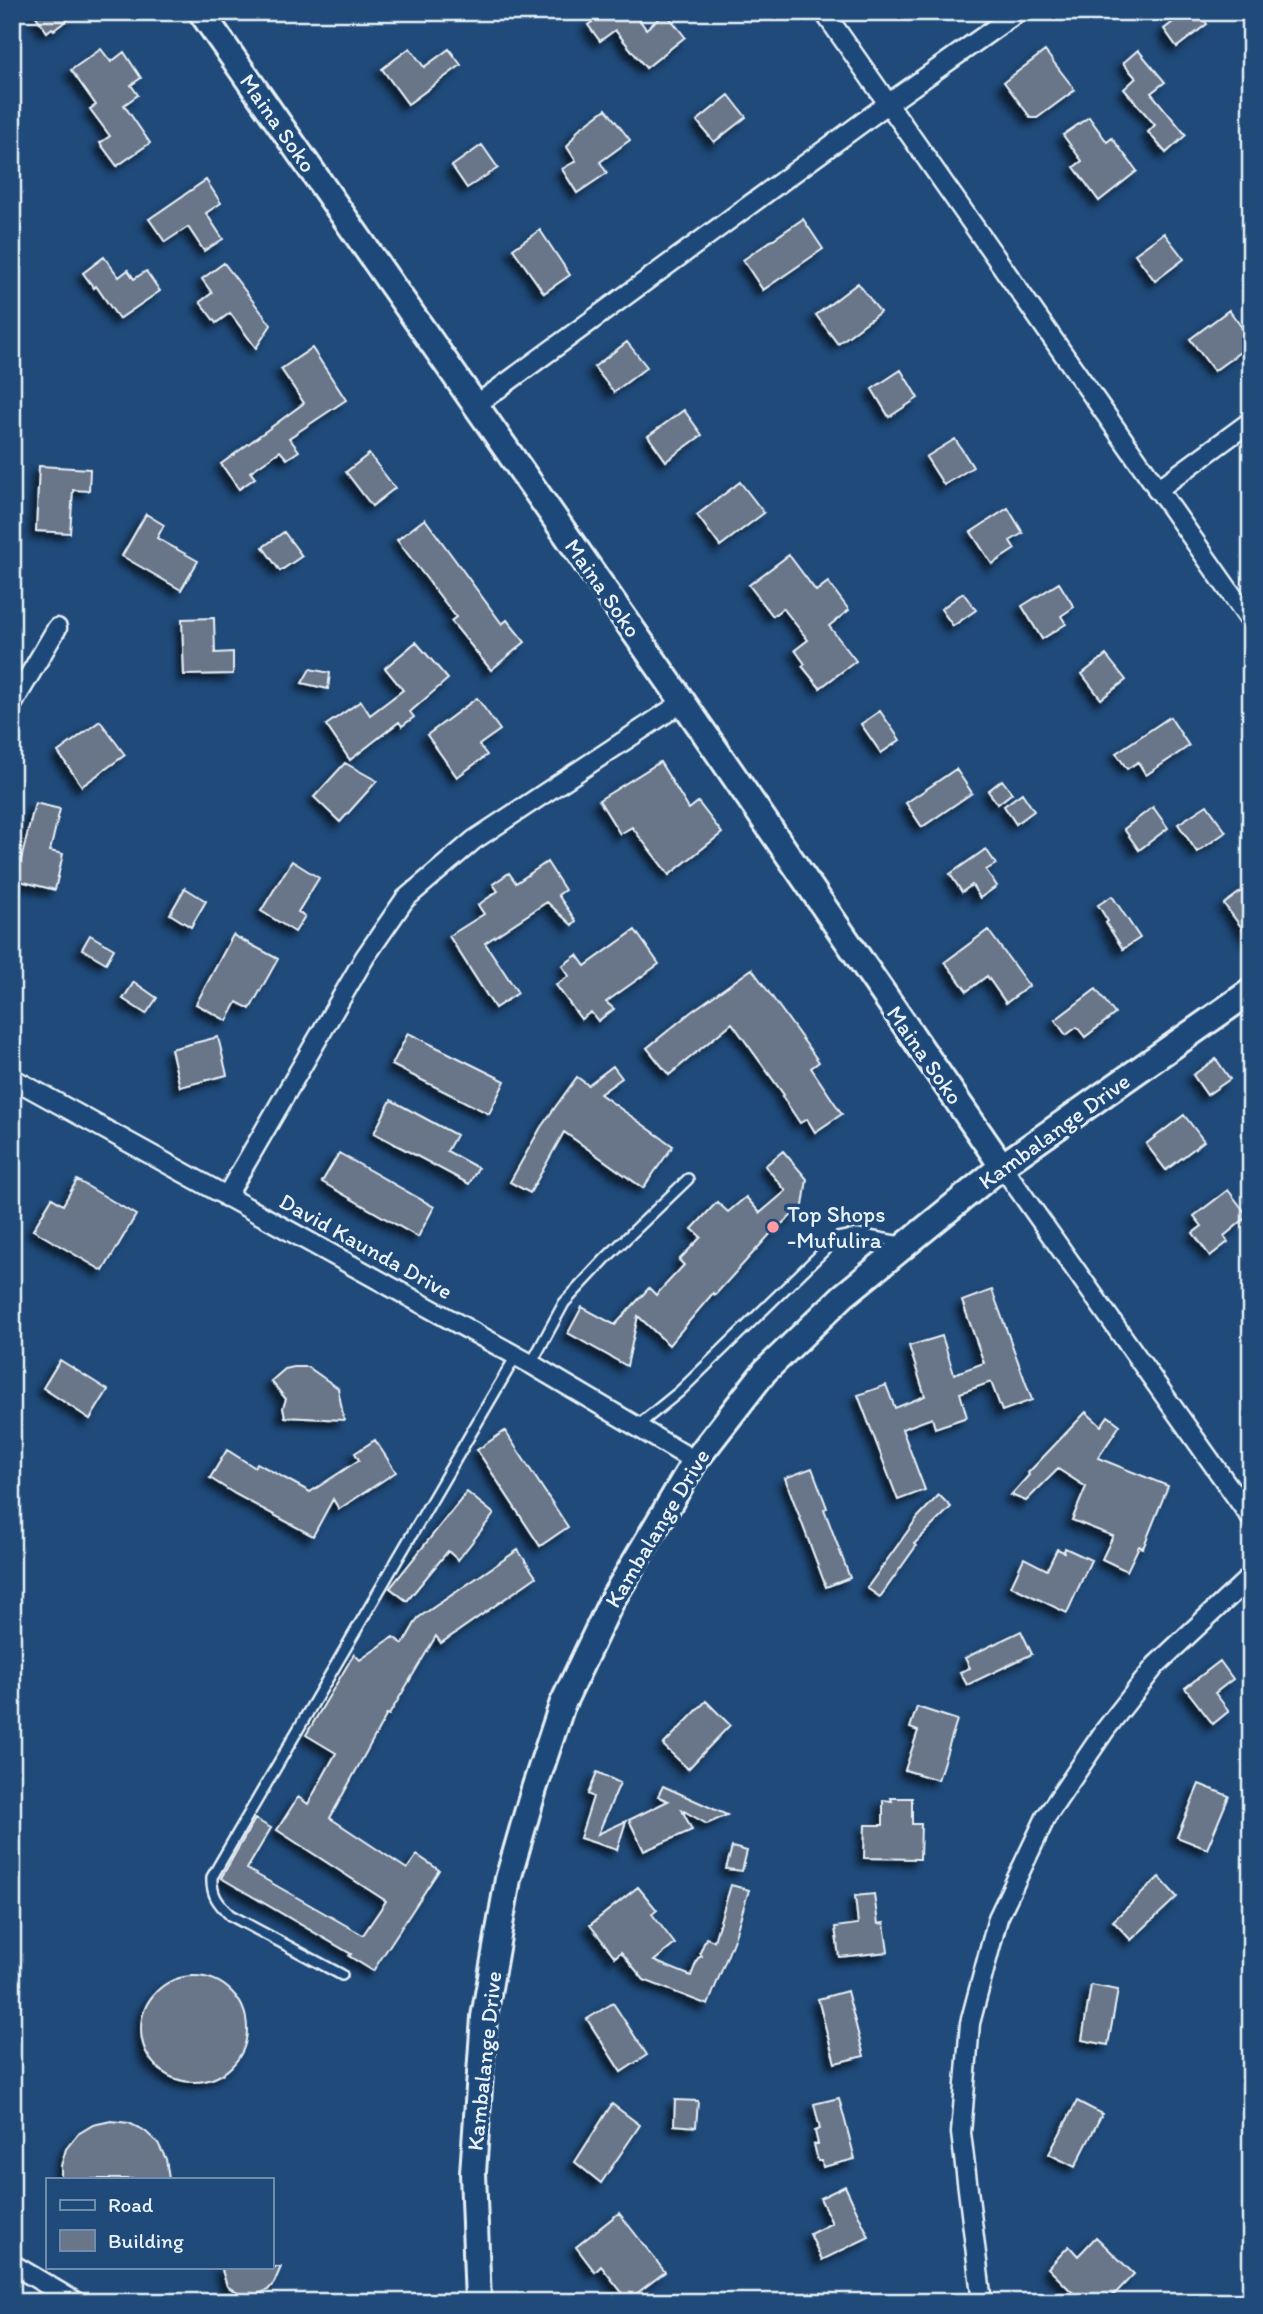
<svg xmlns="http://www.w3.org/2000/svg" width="1263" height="2314" font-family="Itim,sans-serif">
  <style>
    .building { fill: #697588; stroke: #e8f1f8; stroke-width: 2; filter: url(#shadow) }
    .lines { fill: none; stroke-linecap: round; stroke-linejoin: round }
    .lane-casing { stroke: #e8f1f8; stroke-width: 14 }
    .street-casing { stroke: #e8f1f8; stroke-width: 23 }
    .secondary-casing { stroke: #e8f1f8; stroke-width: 30 }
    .lane { stroke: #1f4a7a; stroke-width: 9 }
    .street { stroke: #1f4a7a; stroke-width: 18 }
    .secondary { stroke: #1f4a7a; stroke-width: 24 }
    .poi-dot { fill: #ff9aa2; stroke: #1f4a7a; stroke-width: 2.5 }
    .labels { text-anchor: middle; stroke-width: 7; stroke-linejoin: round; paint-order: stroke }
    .street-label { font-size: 23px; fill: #e8f1f8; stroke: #1f4a7a }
    .poi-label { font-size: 23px; fill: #e8f1f8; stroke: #1f4a7a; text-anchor: start }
  </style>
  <defs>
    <filter id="shadow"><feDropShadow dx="-6" dy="6" stdDeviation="3.5" flood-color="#0009"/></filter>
  </defs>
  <rect width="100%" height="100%" fill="#1f4a7a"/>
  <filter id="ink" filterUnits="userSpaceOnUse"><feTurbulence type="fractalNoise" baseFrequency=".0143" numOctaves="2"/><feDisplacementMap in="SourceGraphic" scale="14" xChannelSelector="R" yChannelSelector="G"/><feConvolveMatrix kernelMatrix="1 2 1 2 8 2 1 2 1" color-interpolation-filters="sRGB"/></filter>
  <g filter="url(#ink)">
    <!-- building -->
    <path class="building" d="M 33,12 L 78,12 L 54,30 L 52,28 L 47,32 Z
      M 605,12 L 634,12 L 646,29 L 666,13 L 685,37 L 646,68 L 615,30 L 600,41 L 588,25 Z
      M 1186,12 L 1198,12 L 1207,24 L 1177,47 L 1164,29 Z
      M 410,48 L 424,67 L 449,49 L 461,65 L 408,104 L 382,69 Z
      M 101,49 L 111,62 L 124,52 L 141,78 L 131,85 L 138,95 L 124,105 L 150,143 L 117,166 L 100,143 L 110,136 L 90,109 L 96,105 L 71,70 Z
      M 1138,50 L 1165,82 L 1151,93 L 1186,135 L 1166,153 L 1148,132 L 1155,125 L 1124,89 L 1136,78 L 1123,63 Z
      M 1045,51 L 1075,90 L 1037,118 L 1031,118 L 1004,82 Z
      M 729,95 L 746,117 L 714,142 L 697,121 Z
      M 606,109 L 630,140 L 600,162 L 607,173 L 577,193 L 562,169 L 576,161 L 567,147 L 579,129 Z
      M 1089,117 L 1107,142 L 1112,138 L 1137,171 L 1099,201 L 1074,167 L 1082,161 L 1063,135 Z
      M 482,145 L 498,168 L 467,188 L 452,166 Z
      M 206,180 L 221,203 L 206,213 L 223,239 L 204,251 L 188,227 L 165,242 L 149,219 Z
      M 803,219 L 823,249 L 763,290 L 743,260 Z
      M 540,230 L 570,275 L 544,293 L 513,249 Z
      M 1164,233 L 1184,259 L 1155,281 L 1135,254 Z
      M 104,257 L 119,277 L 128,270 L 134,279 L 146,271 L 160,291 L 119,319 L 96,286 L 94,288 L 83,273 Z
      M 224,263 L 271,325 L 256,348 L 230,313 L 216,323 L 200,302 L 212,293 L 202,279 Z
      M 858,283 L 880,312 L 838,344 L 816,315 Z
      M 1229,310 L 1251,340 L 1251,344 L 1214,371 L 1190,339 Z
      M 627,342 L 647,367 L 614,392 L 594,367 Z
      M 312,348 L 346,400 L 289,438 L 299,451 L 287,459 L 280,451 L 250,472 L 255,478 L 239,489 L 221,464 L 304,403 L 281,369 Z
      M 901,370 L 918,398 L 889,417 L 872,389 Z
      M 684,410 L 702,435 L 666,461 L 648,436 Z
      M 955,439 L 973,467 L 944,485 L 926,457 Z
      M 369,454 L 395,488 L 372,506 L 346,472 Z
      M 39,466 L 90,469 L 89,491 L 73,490 L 70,533 L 36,531 Z
      M 740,482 L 764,513 L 720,546 L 697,515 Z
      M 1008,508 L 1023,533 L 1010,541 L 1015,549 L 992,564 L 971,532 Z
      M 146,514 L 164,525 L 157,538 L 198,561 L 181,590 L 122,556 Z
      M 425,519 L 502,624 L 507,620 L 525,642 L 491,670 L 451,621 L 456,617 L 397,540 Z
      M 284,532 L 302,556 L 280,571 L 263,547 Z
      M 789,555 L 816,591 L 828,582 L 849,610 L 829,626 L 856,661 L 820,688 L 802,666 L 805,664 L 795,650 L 808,640 L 783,608 L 773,616 L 749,585 Z
      M 1059,583 L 1074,607 L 1061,616 L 1066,624 L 1042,639 L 1022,606 Z
      M 963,593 L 976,610 L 953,626 L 941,609 Z
      M 214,618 L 215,653 L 233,652 L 233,674 L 184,675 L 182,619 Z
      M 416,642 L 448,679 L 410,712 L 414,717 L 402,726 L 399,722 L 350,760 L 326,725 L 361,701 L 370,715 L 403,690 L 385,668 Z
      M 1106,655 L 1126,680 L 1101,699 L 1082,674 Z
      M 310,669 L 330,673 L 328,689 L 302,683 Z
      M 477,698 L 500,730 L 479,745 L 487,755 L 457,777 L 427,735 Z
      M 880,711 L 900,740 L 881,753 L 861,724 Z
      M 1170,717 L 1189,746 L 1146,775 L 1138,762 L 1127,769 L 1116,753 Z
      M 100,721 L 125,755 L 82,786 L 58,752 Z
      M 660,762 L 689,809 L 698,802 L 722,833 L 669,875 L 632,827 L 620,834 L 599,800 Z
      M 345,763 L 377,781 L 340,822 L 314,797 Z
      M 956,769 L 972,793 L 922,827 L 906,803 Z
      M 1002,780 L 1012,793 L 998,804 L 988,791 Z
      M 1022,793 L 1034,811 L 1016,824 L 1004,806 Z
      M 35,803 L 60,809 L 50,851 L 63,854 L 55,890 L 16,880 Z
      M 1207,805 L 1226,832 L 1197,852 L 1178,824 Z
      M 1153,807 L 1168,828 L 1139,850 L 1124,829 Z
      M 986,849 L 996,864 L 986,870 L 997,886 L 980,898 L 972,885 L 962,892 L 950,874 Z
      M 292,861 L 319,878 L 298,912 L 305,916 L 295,932 L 261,911 Z
      M 547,862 L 565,890 L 558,895 L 576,921 L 572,925 L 547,902 L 485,943 L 518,993 L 495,1008 L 449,936 L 484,914 L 478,905 L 498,891 L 493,884 L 509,873 L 516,883 Z
      M 1251,884 L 1251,940 L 1224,904 Z
      M 185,888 L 206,901 L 191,927 L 170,914 Z
      M 1112,896 L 1140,938 L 1123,949 L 1106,923 L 1108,921 L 1098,905 Z
      M 635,930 L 659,964 L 606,1002 L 614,1009 L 598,1021 L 591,1012 L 581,1019 L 556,985 L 569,976 L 562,966 L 577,955 L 585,966 Z
      M 988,930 L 1029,986 L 1006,1003 L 987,976 L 967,991 L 945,962 Z
      M 90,935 L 114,949 L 106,963 L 82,949 Z
      M 233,935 L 278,959 L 250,1009 L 237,1002 L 227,1021 L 196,1004 Z
      M 752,969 L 819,1062 L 811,1068 L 842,1114 L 815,1132 L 807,1119 L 800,1123 L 782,1096 L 784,1095 L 732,1023 L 669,1075 L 647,1048 L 691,1012 Z
      M 134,982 L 157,998 L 146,1014 L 123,999 Z
      M 1096,989 L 1115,1014 L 1085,1037 L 1077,1027 L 1066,1035 L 1055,1020 Z
      M 408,1033 L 505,1081 L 489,1114 L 392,1065 Z
      M 218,1037 L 227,1075 L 180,1087 L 171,1049 Z
      M 1216,1059 L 1230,1079 L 1207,1095 L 1193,1075 Z
      M 613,1066 L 622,1078 L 600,1094 L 673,1146 L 643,1188 L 564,1132 L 530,1193 L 510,1182 L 541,1127 L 577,1077 L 588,1085 Z
      M 391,1100 L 456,1135 L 447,1151 L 478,1168 L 469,1184 L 374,1133 Z
      M 1184,1115 L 1204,1141 L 1166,1170 L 1146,1144 Z
      M 783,1151 L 807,1179 L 803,1206 L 772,1232 L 715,1295 L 713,1293 L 669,1345 L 638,1316 L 627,1366 L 568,1333 L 582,1307 L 615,1325 L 649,1288 L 656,1295 L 684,1265 L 679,1260 L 701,1237 L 692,1229 L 717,1202 L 728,1212 L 746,1197 L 760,1213 L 786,1191 L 765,1166 Z
      M 339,1153 L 434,1207 L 418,1237 L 322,1182 Z
      M 77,1180 L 136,1215 L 103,1271 L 33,1230 L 52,1198 L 63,1205 Z
      M 1228,1190 L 1248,1216 L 1224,1236 L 1228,1242 L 1210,1256 L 1193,1233 L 1202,1226 L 1194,1216 Z
      M 992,1290 L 1032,1400 L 1002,1411 L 991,1382 L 960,1393 L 967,1417 L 935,1428 L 932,1418 L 902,1429 L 925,1490 L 898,1500 L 858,1395 L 886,1385 L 895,1408 L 925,1396 L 909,1346 L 942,1336 L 954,1374 L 984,1363 L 962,1301 Z
      M 60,1360 L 108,1390 L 90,1419 L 43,1388 Z
      M 294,1367 L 308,1367 L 338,1388 L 344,1420 L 285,1417 L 283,1408 L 286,1399 L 271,1381 L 285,1369 Z
      M 1086,1412 L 1101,1426 L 1108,1416 L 1120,1425 L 1098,1458 L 1168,1486 L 1143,1548 L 1139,1546 L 1127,1571 L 1102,1559 L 1113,1536 L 1072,1520 L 1086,1487 L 1058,1469 L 1026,1501 L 1011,1495 L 1029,1475 L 1028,1473 Z
      M 505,1431 L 568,1527 L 540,1546 L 477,1450 Z
      M 375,1440 L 396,1472 L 339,1509 L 333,1499 L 313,1536 L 235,1494 L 210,1478 L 227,1450 L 254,1467 L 257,1463 L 310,1492 L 359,1460 L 355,1453 Z
      M 812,1468 L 827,1508 L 824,1509 L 850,1578 L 826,1587 L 785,1478 Z
      M 467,1492 L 494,1514 L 458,1560 L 448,1551 L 407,1601 L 390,1588 Z
      M 939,1495 L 951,1507 L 914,1544 L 916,1546 L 880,1597 L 867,1588 L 918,1517 Z
      M 1065,1548 L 1091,1560 L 1067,1613 L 1011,1586 L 1024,1558 L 1047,1570 L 1057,1549 L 1064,1552 Z
      M 518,1550 L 536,1577 L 441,1643 L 436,1636 L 389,1715 L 387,1714 L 330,1818 L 407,1869 L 417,1855 L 439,1870 L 373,1971 L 349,1956 L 351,1954 L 221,1878 L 255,1819 L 271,1828 L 247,1869 L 363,1935 L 386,1901 L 277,1830 L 298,1797 L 308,1804 L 336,1753 L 306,1735 L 354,1654 L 360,1660 L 393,1637 L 403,1644 L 418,1618 Z
      M 1021,1631 L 1032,1654 L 967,1685 L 960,1672 L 970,1668 L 965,1658 Z
      M 1220,1661 L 1233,1679 L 1215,1693 L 1229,1711 L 1213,1724 L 1185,1688 Z
      M 706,1701 L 730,1725 L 688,1769 L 663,1745 Z
      M 917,1707 L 957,1720 L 938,1780 L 905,1770 L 918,1731 L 910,1728 Z
      M 597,1772 L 620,1783 L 598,1834 L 626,1821 L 617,1850 L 580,1838 L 593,1797 L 588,1794 Z
      M 1199,1784 L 1229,1796 L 1207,1849 L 1177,1837 Z
      M 663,1786 L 727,1815 L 707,1824 L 682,1810 L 692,1830 L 644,1851 L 629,1820 L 668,1801 L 658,1796 Z
      M 891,1798 L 912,1798 L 912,1824 L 921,1824 L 920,1859 L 864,1858 L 865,1825 L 883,1825 L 883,1800 L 892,1801 Z
      M 732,1847 L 747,1851 L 742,1871 L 726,1869 Z
      M 1159,1877 L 1177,1897 L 1131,1940 L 1113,1921 Z
      M 731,1885 L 749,1890 L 734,1939 L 708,2005 L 644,1980 L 621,1952 L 615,1957 L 590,1925 L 638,1887 L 657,1910 L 652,1914 L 675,1944 L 654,1961 L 691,1976 L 698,1958 L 702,1956 L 700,1953 L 706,1938 L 714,1941 Z
      M 874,1894 L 878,1924 L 884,1923 L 888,1952 L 839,1957 L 835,1927 L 858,1924 L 855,1896 Z
      M141 2029a53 53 0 1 1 106 0a53 53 0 1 1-106 0Z
      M 1091,1985 L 1118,1990 L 1108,2045 L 1082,2040 Z
      M 847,1991 L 864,2056 L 835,2063 L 818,1999 Z
      M 613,2003 L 647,2055 L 621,2072 L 587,2019 Z
      M 839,2098 L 855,2159 L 823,2167 L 822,2161 L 818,2161 L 814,2144 L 818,2144 L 815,2131 L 820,2129 L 814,2104 Z
      M 675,2100 L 698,2101 L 696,2127 L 674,2125 Z
      M 1077,2101 L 1102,2114 L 1075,2167 L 1049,2154 Z
      M 612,2104 L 640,2125 L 601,2183 L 575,2162 Z
      M 111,2121 L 129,2123 L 145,2131 L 158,2143 L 166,2159 L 169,2179 L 61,2179 L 61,2166 L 66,2149 L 78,2134 L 93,2125 Z
      M 845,2186 L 869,2237 L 822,2260 L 810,2234 L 832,2223 L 820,2198 Z
      M 619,2213 L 665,2272 L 628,2300 L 601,2266 L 595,2272 L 576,2247 Z
      M 1096,2237 L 1134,2274 L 1107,2302 L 1082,2302 L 1048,2268 L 1069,2246 L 1078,2256 Z
      M 221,2267 L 281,2267 L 274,2283 L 268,2290 L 251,2297 L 242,2296 L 227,2286 Z"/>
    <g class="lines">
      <!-- lane casing -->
      <g class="lane-casing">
        <path id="lane" d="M 531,1364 L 564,1303 L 606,1258 L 688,1179
          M 636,1427 L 679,1392 L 837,1238 L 858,1234 L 901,1242
          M 342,1975 L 230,1915 C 218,1903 211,1895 212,1877 L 516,1356"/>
      </g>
      <!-- street casing -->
      <g class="street-casing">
        <path id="street" d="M 824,12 L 1251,622
          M 476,405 L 889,103 L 1018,12
          M 1157,490 L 1251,421
          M 12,705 L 57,628
          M 12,1078 L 531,1364 L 695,1461
          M 1002,1166 L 1251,1518
          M 226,1197 L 365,957 L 405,899 L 474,840 L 683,702
          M 12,2264 L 76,2302
          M 982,2302 L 961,2133 L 970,2023 L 998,1918 L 1046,1817 L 1105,1730 L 1156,1665 L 1251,1576"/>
      </g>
      <!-- secondary casing -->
      <g class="secondary-casing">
        <path id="secondary" d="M 201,12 L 683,702 L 1002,1166
          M 478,2302 L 473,2173 L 484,2017 L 508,1879 L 534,1789 L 562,1705 L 612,1600 L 695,1461 L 765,1371 L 843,1296 L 1002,1166 L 1251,991"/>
      </g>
      <!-- lane -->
      <use href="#lane" class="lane"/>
      <!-- street -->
      <use href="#street" class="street"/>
      <!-- secondary -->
      <use href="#secondary" class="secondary"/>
    </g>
  </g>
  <!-- markers -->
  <circle class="poi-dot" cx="773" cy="1227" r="7"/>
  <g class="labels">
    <!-- street labels -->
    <g class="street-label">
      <text transform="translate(278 123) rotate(55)" y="8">Maina Soko</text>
      <text transform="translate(603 588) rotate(55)" y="8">Maina Soko</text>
      <text transform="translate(925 1055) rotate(55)" y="8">Maina Soko</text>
      <text transform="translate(1054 1131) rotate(-36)" y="8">Kambalange Drive</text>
      <text transform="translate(366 1246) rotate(29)" y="8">David Kaunda Drive</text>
      <text transform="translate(657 1528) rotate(-59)" y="8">Kambalange Drive</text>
      <text transform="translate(484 2061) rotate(-84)" y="8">Kambalange Drive</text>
    </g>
    <!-- poi labels -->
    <g class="poi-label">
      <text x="787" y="1222">Top Shops<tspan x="787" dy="26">-Mufulira</tspan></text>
    </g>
  </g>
  <!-- margin -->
  <rect width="1263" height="2314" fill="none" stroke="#1f4a7a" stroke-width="42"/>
  <rect x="21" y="21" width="1221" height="2272" fill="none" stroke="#e8f1f8" stroke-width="2.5" filter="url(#ink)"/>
  <!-- legend -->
  <rect x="46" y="2178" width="228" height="91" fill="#1f4a7a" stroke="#6f8dac" stroke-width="2"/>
  <rect x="60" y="2200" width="35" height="10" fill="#1f4a7a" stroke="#6f8dac" stroke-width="2"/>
  <text x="108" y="2212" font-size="21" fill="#e8f1f8">Road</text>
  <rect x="60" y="2230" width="35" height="21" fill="#697588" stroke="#6f8dac" stroke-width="2"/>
  <text x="108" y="2248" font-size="21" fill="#e8f1f8">Building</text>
</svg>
